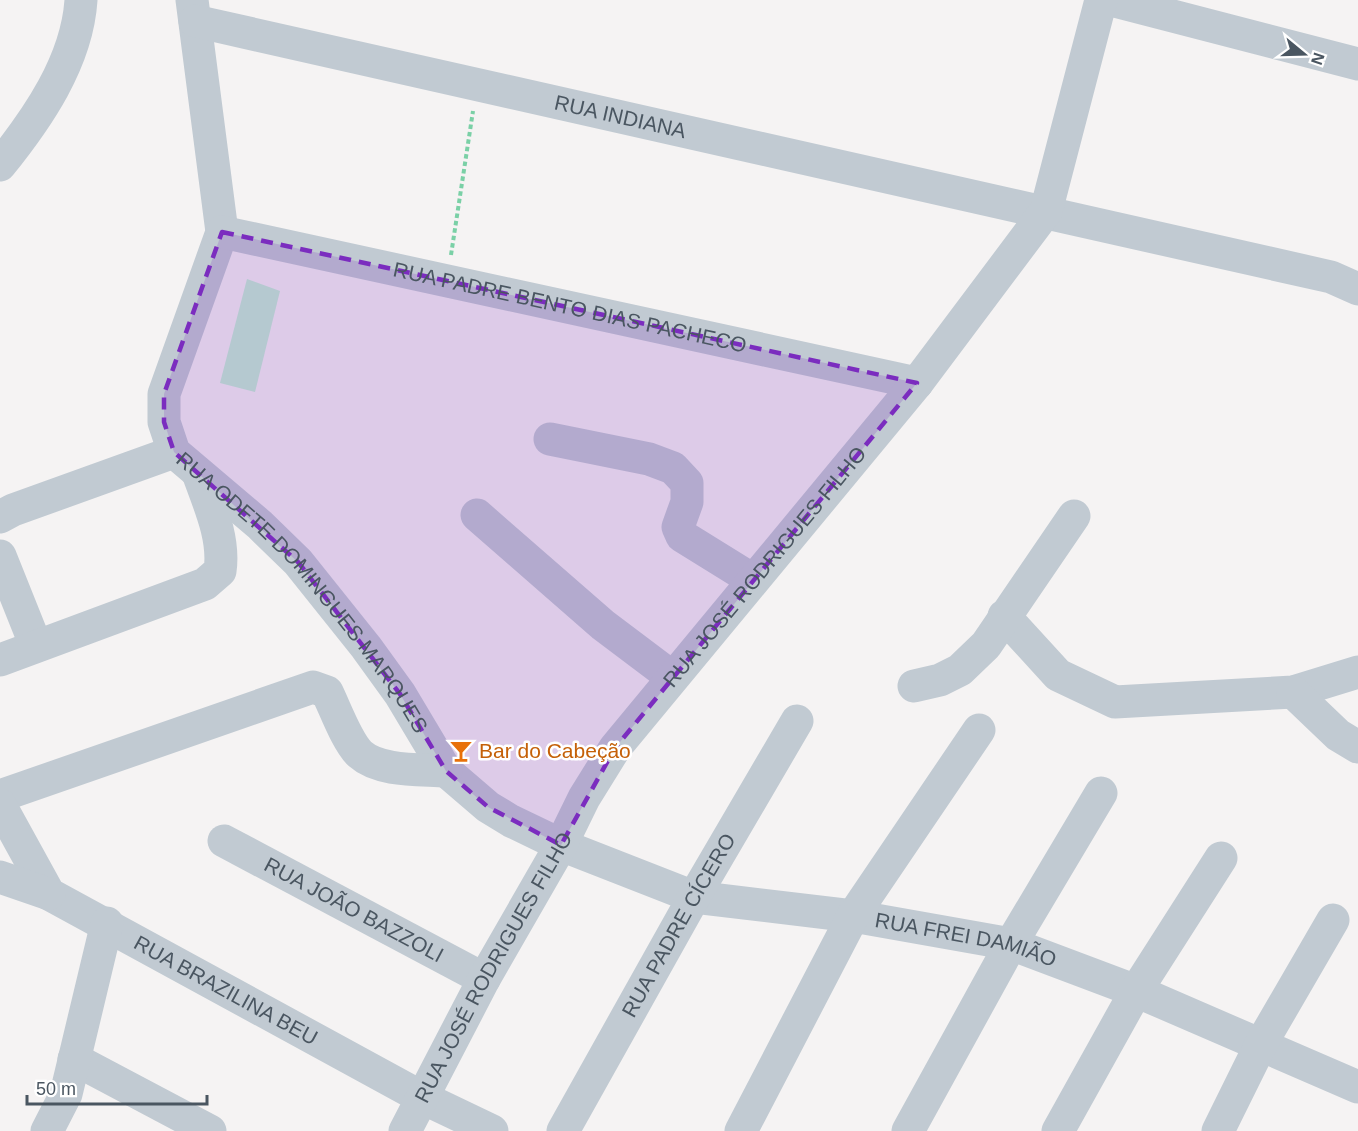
<svg xmlns="http://www.w3.org/2000/svg" width="1358" height="1131" font-family="Helvetica,sans-serif">
  <style>
    .green { fill: #c3f1d5 }
    .lines { fill: none; stroke-linecap: round; stroke-linejoin: round }
    .path { stroke: #7ad0a6; stroke-width: 4; stroke-dasharray: 4.5 3; stroke-linecap: butt }
    .minor { stroke: #c1cad2; stroke-width: 33 }
    .marked { fill: #7b2cbf; fill-opacity: 0.2; stroke: #7b2cbf; stroke-width: 4.5; stroke-dasharray: 12 8; stroke-linejoin: round }
    .labels { text-anchor: middle; stroke-width: 5; stroke-linejoin: round; paint-order: stroke }
    .street-label { font-size: 21px; fill: #4a5661; stroke: #fff }
    .food-label { font-size: 21px; fill: #c56008; stroke: #fff; text-anchor: start }
  </style>
  <rect width="100%" height="100%" fill="#f5f3f3"/>
  <!-- green -->
  <path class="green" d="M 247,279 L 280,291 L 255,392 L 220,383 Z"/>
  <g class="lines">
    <!-- path -->
    <path class="path" d="M 451,255 L 473,111"/>
    <!-- minor -->
    <g class="minor">
      <path id="s1" d="M 192,0 L 222,232 L 164,394 L 164,422 L 174,452 L 260,525 L 298,562 L 366,647 L 400,694 L 446,771 L 488,807 L 511,821 L 561,845 L 694,897 L 853,916 L 1011,944 L 1136,991 L 1358,1087"/>
      <path d="M 1111,0 L 1358,64"/>
      <path id="s2" d="M 195,21 L 1331,277 L 1358,289"/>
      <path d="M 0,165 C 37,119 77,62 81,0"/>
      <path id="s3" d="M 222,232 L 917,383"/>
      <path d="M 550,439 L 649,459 L 673,468 L 687,483 L 687,502 L 678,527 L 682,536 L 753,580"/>
      <path d="M 477,515 L 603,625 L 672,677"/>
      <path d="M 0,517 L 13,510 L 174,452"/>
      <path d="M 0,556 L 36,646"/>
      <path d="M 1004,616 L 1058,675 L 1115,702 L 1293,692 L 1358,672"/>
      <path d="M 0,660 L 205,584 L 220,571 C 225,538 209,504 198,473"/>
      <path d="M 914,686 L 940,680 L 960,670 L 986,645 L 1074,516"/>
      <path d="M 1293,692 L 1338,735 L 1358,747"/>
      <path d="M 0,796 L 313,687 L 327,692 C 335,708 347,742 360,754 C 380,772 421,769 446,771"/>
      <path id="s4" d="M 0,805 L 49,894 L 423,1098 L 492,1131"/>
      <path id="s5" d="M 224,841 L 484,979"/>
      <path d="M 0,877 L 49,894"/>
      <path d="M 74,1059 L 210,1131"/>
      <path d="M 47,1131 L 66,1094 L 107,923"/>
      <path id="s6" d="M 405,1131 L 484,979 L 561,845 L 584,798 L 615,748 L 917,383 L 1046,211 L 1101,0"/>
      <path id="s7" d="M 563,1131 L 694,897 L 797,721"/>
      <path d="M 741,1131 L 853,916 L 979,730"/>
      <path d="M 908,1131 L 1011,944 L 1101,793"/>
      <path d="M 1058,1131 L 1136,991 L 1221,858"/>
      <path d="M 1218,1131 L 1261,1044 L 1333,920"/>
    </g>
  </g>
  <!-- marked area -->
  <path class="marked" d="M 222,232 L 917,383 L 615,748 L 561,845 L 488,807 L 446,771 L 400,694 L 298,562 L 174,452 L 164,422 L 164,394 Z"/>
  <!-- icons -->
  <defs>
    <g id="bar-bare" transform="scale(1.8)"><path d="M-6-5H6L.8 .8V4.5H3.5V6h-7V4.5H-.8V.8Z" fill="#e8710a" stroke="#fff" stroke-width="2.5" paint-order="stroke"/></g>
  </defs>
  <g fill-rule="evenodd">
    <use href="#bar-bare" x="461" y="751"/>
  </g>
  <g class="labels">
    <!-- street labels -->
    <g class="street-label">
      <text dy="7" stroke="none"><textPath href="#s2" startOffset="436">RUA INDIANA</textPath></text>
      <text dy="7" stroke="none"><textPath href="#s3" startOffset="356">RUA PADRE BENTO DIAS PACHECO</textPath></text>
      <text dy="7" stroke="none"><textPath href="#s6" startOffset="672">RUA JOSÉ RODRIGUES FILHO</textPath></text>
      <text dy="7" stroke="none"><textPath href="#s1" startOffset="657">RUA ODETE DOMINGUES MARQUES</textPath></text>
      <text dy="7" stroke="none"><textPath href="#s5" startOffset="147">RUA JOÃO BAZZOLI</textPath></text>
      <text dy="7" stroke="none"><textPath href="#s7" startOffset="236">RUA PADRE CÍCERO</textPath></text>
      <text dy="7" stroke="none"><textPath href="#s1" startOffset="1444">RUA FREI DAMIÃO</textPath></text>
      <text dy="7" stroke="none"><textPath href="#s6" startOffset="186">RUA JOSÉ RODRIGUES FILHO</textPath></text>
      <text dy="7" stroke="none"><textPath href="#s4" startOffset="303">RUA BRAZILINA BEU</textPath></text>
    </g>
    <!-- food labels -->
    <g class="food-label">
      <text x="479" y="758">Bar do Cabeção</text>
    </g>
  </g>
  <!-- north arrow -->
  <g transform="translate(1304 54) rotate(109)" stroke="#ffffff" stroke-width="4.5" paint-order="stroke">
  <path d="M0-4.5L10 22L0 15L-10 22Z" fill="#4a5661"/>
  <text y="-9" font-size="16" font-weight="bold" text-anchor="middle" fill="#4a5661">N</text>
  </g>
  <!-- scale -->
  <path d="M27 1095v9h180v-9" fill="none" stroke="#4a5661" stroke-width="3"/>
  <text x="36" y="1095" font-size="18" fill="#4a5661" stroke="#ffffff" stroke-width="4.5" paint-order="stroke">50 m</text>
</svg>
